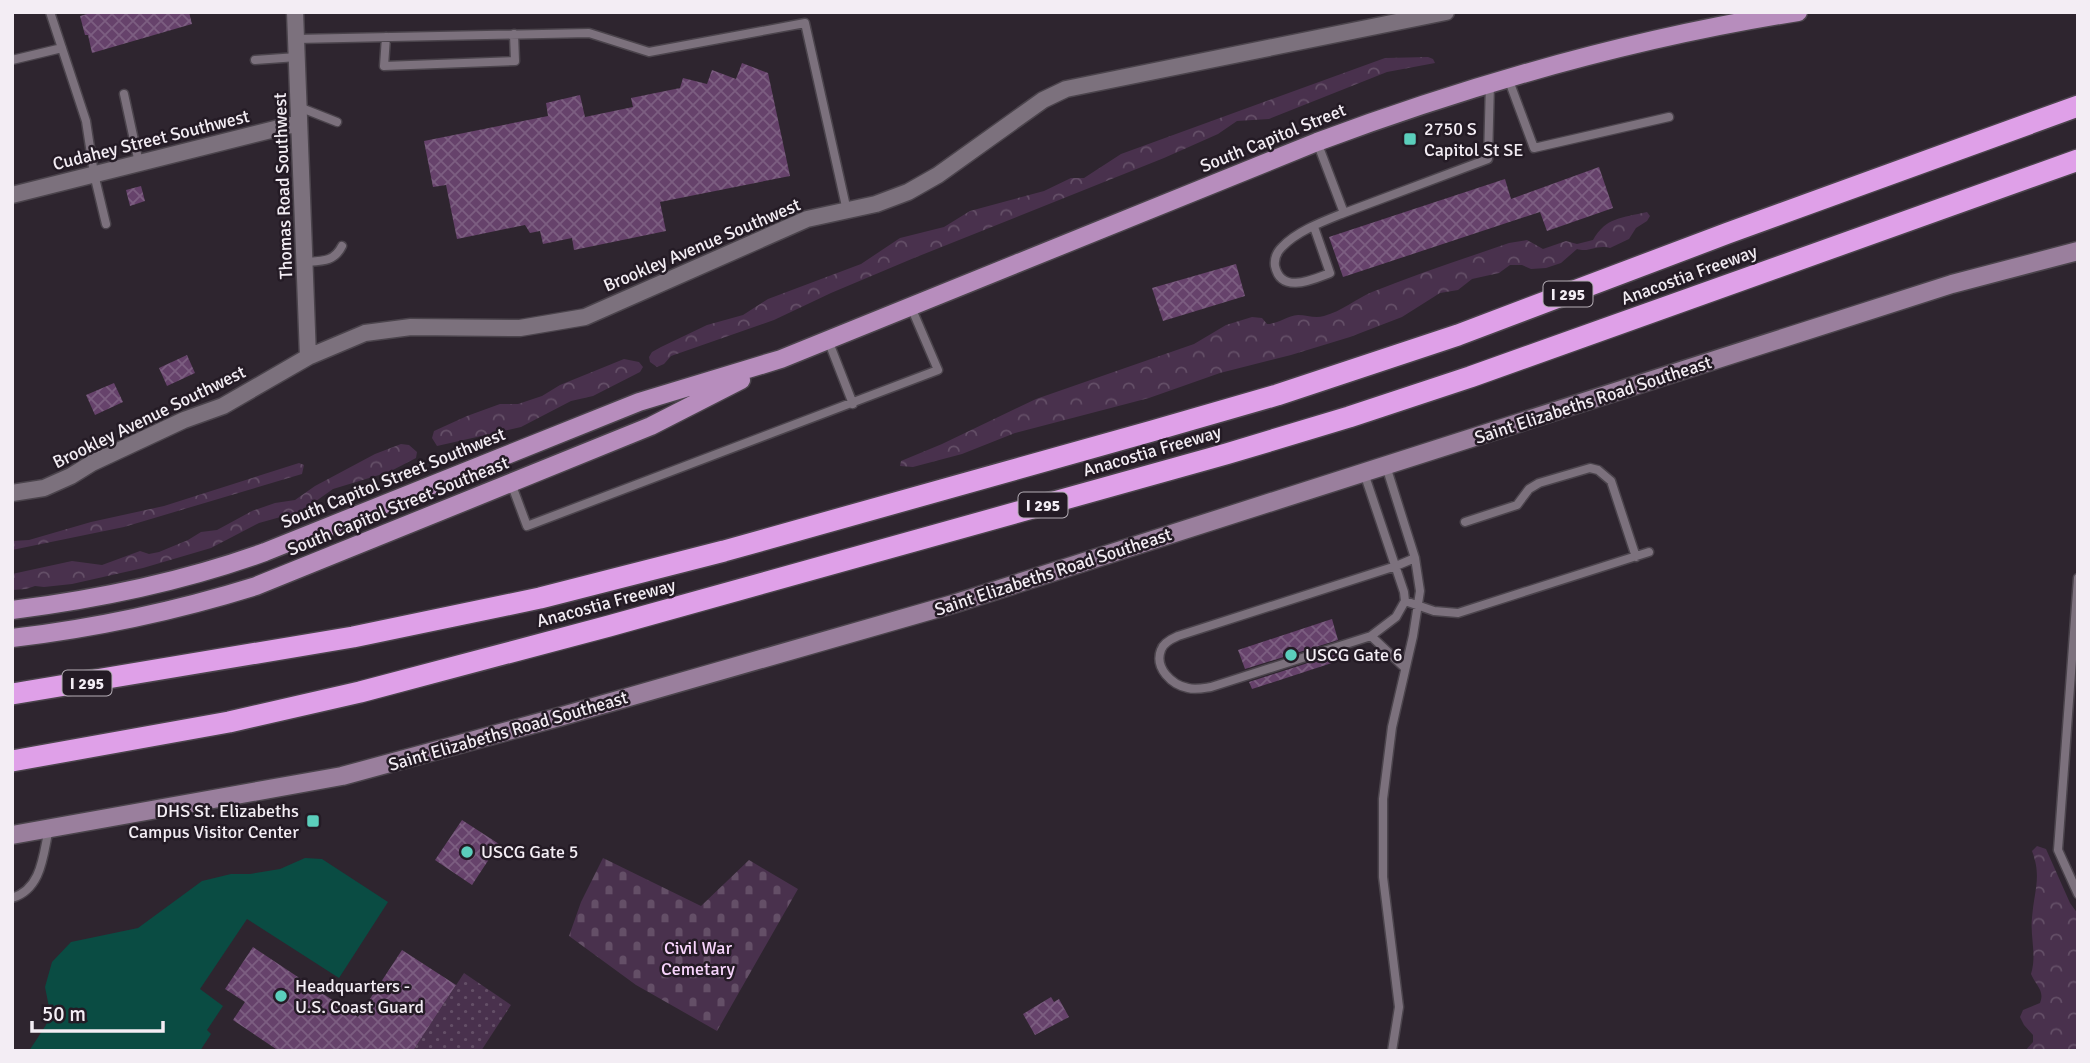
<svg xmlns="http://www.w3.org/2000/svg" width="2090" height="1063" font-family="Signika,sans-serif">
  <style>
    .grass { fill: url(#grass-dots) }
    .forest { fill: url(#forest-crowns) }
    .cemetery { fill: url(#cemetery-stones) }
    .water { fill: #0a4c43 }
    .building { fill: url(#building-cross-hatch) }
    .lines { fill: none; stroke-linecap: round; stroke-linejoin: round }
    .lane-casing { stroke: #4b444c; stroke-width: 11 }
    .street-casing { stroke: #4b444c; stroke-width: 19 }
    .secondary-casing { stroke: #4b444c; stroke-width: 21 }
    .primary-casing { stroke: #4b444c; stroke-width: 21 }
    .highway-casing { stroke: #4b444c; stroke-width: 24 }
    .lane { stroke: #7c717d; stroke-width: 8 }
    .street { stroke: #7c717d; stroke-width: 16 }
    .secondary { stroke: #9a7f9d; stroke-width: 18 }
    .primary { stroke: #b78dbd; stroke-width: 18 }
    .highway { stroke: #dfa0e8; stroke-width: 21 }
    .poi-dot { fill: #5bcebc; stroke: #241b25; stroke-width: 2.5 }
    .labels { text-anchor: middle; stroke-width: 5; stroke-linejoin: round; paint-order: stroke }
    .shield { fill: #241b25; stroke: #b5aeb6; stroke-width: 2 }
    .shield-label { font-size: 16px; font-weight: bold; fill: #f3edf4 }
    .poi-label { font-size: 18px; fill: #f3edf4; stroke: #241b25; text-anchor: start }
    .street-label { font-size: 18px; fill: #f3edf4; stroke: #241b25 }
    .park-label { font-size: 18px; fill: #f7d4fc; stroke: #241b25 }
  </style>
  <defs>
    <pattern id="grass-dots" width="8" height="8" patternUnits="userSpaceOnUse" patternTransform="scale(1.75)"><rect width="8" height="8" fill="#49314d"/><path d="M2 2h.1M6 6h.1" fill="none" stroke="#644f67" stroke-width="1.8" stroke-linecap="round"/></pattern>
    <pattern id="forest-crowns" width="20" height="18" patternUnits="userSpaceOnUse" patternTransform="scale(1.75)"><rect width="20" height="18" fill="#49314d"/><path d="M2 6a3 3 0 1 1 6 0M12 15a3 3 0 1 1 6 0" fill="none" stroke="#644f67"/></pattern>
    <pattern id="cemetery-stones" width="16" height="16" patternUnits="userSpaceOnUse" patternTransform="scale(1.75)"><rect width="16" height="16" fill="#49314d"/><path d="M2 7V4a2 2 0 0 1 4 0v3zM10 15v-3a2 2 0 0 1 4 0v3z" fill="#644f67"/></pattern>
    <pattern id="building-cross-hatch" width="8" height="8" patternUnits="userSpaceOnUse" patternTransform="scale(1.75)"><rect width="8" height="8" fill="#66426b"/><path d="M0 0l8 8M0 8l8-8" fill="none" stroke="#7c5e81"/></pattern>
  </defs>
  <rect width="100%" height="100%" fill="#2e252f"/>
  <!-- grass -->
  <path class="grass" d="M 464,973 L 511,1005 L 481,1051 L 413,1051 Z"/>
  <!-- forest -->
  <path class="forest" d="M 1428,57 L 1433,59 L 1435,63 L 1387,72 L 1269,119 L 1237,121 L 1218,134 L 1164,158 L 914,258 L 831,293 L 774,320 L 671,356 L 664,364 L 657,367 L 650,362 L 649,357 L 652,352 L 661,347 L 707,325 L 743,315 L 768,299 L 861,264 L 900,238 L 944,227 L 970,211 L 1044,191 L 1071,178 L 1084,178 L 1121,154 L 1385,58 Z
    M 1647,212 L 1650,216 L 1647,221 L 1636,228 L 1629,239 L 1610,248 C 1596,244 1590,253 1577,249 L 1561,263 L 1546,268 L 1531,269 L 1522,265 L 1510,265 L 1499,273 L 1472,279 L 1458,290 L 1440,293 L 1402,317 L 1350,337 L 1291,355 L 1220,373 L 1149,398 L 1015,433 L 962,454 L 913,467 L 900,466 L 901,461 L 942,444 L 1036,399 L 1194,344 L 1226,325 L 1252,317 L 1262,318 L 1267,324 C 1278,324 1287,316 1298,315 C 1307,315 1315,319 1324,316 C 1342,311 1356,299 1372,292 C 1417,274 1463,259 1509,243 L 1527,240 L 1543,249 L 1566,241 L 1577,244 L 1593,240 C 1606,217 1622,218 1647,212 Z
    M 624,359 L 639,362 L 643,367 L 640,372 L 593,396 L 571,401 L 521,427 L 437,446 L 432,438 L 434,431 L 467,416 L 500,404 L 518,404 L 542,396 L 560,385 Z
    M 401,444 L 409,445 L 417,452 L 416,458 L 389,472 L 333,489 L 302,511 L 259,523 L 211,548 L 143,568 L 72,584 L 44,587 L 35,586 L 26,589 L 12,590 L 12,574 L 72,561 L 102,565 L 140,551 L 149,554 L 159,552 L 188,540 L 201,532 L 217,530 L 252,511 L 275,503 L 295,500 L 315,486 L 375,454 Z
    M 299,463 L 304,465 L 302,474 L 124,527 L 12,550 L 12,541 L 29,540 L 91,522 L 164,506 Z
    M 2037,846 L 2046,849 L 2070,903 L 2078,914 L 2078,1051 L 2025,1051 L 2033,1042 L 2033,1035 L 2024,1025 L 2020,1017 L 2023,1010 L 2040,1003 C 2045,990 2036,986 2031,974 C 2037,955 2030,937 2032,918 C 2034,891 2042,877 2032,851 Z"/>
  <!-- cemetery -->
  <path class="cemetery" d="M 603,858 L 701,906 L 749,860 L 798,889 L 717,1031 L 636,985 L 569,936 L 581,902 Z"/>
  <!-- water -->
  <path class="water" d="M 305,858 L 322,859 L 388,902 L 339,978 L 247,919 L 200,989 L 223,1006 L 207,1030 L 211,1034 L 200,1051 L 29,1051 L 46,1025 L 50,1012 L 45,987 L 52,962 L 71,942 L 138,928 L 202,881 L 231,874 L 250,874 L 280,869 Z"/>
  <!-- building -->
  <path class="building" d="M 94,12 L 189,12 L 192,24 L 92,53 L 88,35 L 85,35 L 80,16 Z
    M 742,63 L 768,73 L 790,176 L 660,202 L 666,231 L 574,250 L 572,238 L 543,244 L 540,231 L 530,233 L 525,225 L 457,239 L 446,185 L 433,187 L 424,141 L 548,116 L 546,103 L 580,95 L 585,117 L 633,107 L 631,98 L 680,88 L 683,78 L 707,84 L 712,70 L 736,79 Z
    M 1599,167 L 1613,208 L 1547,231 L 1540,212 L 1343,277 L 1329,237 L 1505,179 L 1511,199 Z
    M 141,186 L 145,201 L 130,206 L 126,190 Z
    M 1236,264 L 1245,296 L 1163,321 L 1152,288 Z
    M 187,355 L 195,373 L 167,386 L 159,368 Z
    M 114,383 L 123,402 L 95,415 L 86,395 Z
    M 1332,619 L 1338,640 L 1245,669 L 1238,650 Z
    M 1342,652 L 1344,659 L 1252,689 L 1249,682 Z
    M 462,820 L 499,844 L 472,885 L 435,860 Z
    M 253,947 L 358,1017 L 402,950 L 456,985 L 413,1051 L 279,1051 L 233,1020 L 245,1002 L 225,989 Z
    M 1051,997 L 1054,1002 L 1059,999 L 1069,1017 L 1035,1035 L 1023,1014 Z"/>
  <g class="lines">
    <!-- lane casing -->
    <g class="lane-casing">
      <path id="lane" d="M 50,12 L 86,121 L 94,174 L 106,224
        M 386,37 L 384,66 L 515,61 L 514,34
        M 296,39 L 589,33 L 649,52 L 805,23 L 847,211
        M 12,60 L 62,48
        M 255,60 L 297,57
        M 1508,78 L 1534,148 L 1669,117
        M 124,94 L 139,163
        M 299,107 L 337,122
        M 1317,142 L 1344,213
        M 1314,227 L 1330,273 C 1314,279 1281,295 1275,266 C 1274,259 1277,252 1282,247 C 1297,231 1324,221 1344,213 L 1488,159 L 1490,83
        M 305,262 C 322,261 334,262 342,246
        M 828,340 L 853,404
        M 1386,466 L 1415,558 L 1420,591 L 1413,636 L 1392,727 L 1383,799 L 1383,877 L 1399,1007 L 1392,1051
        M 1364,473 L 1404,592 L 1405,601 L 1396,617 L 1371,636 L 1211,687 C 1204,688 1196,690 1188,688 C 1172,685 1154,668 1161,650 C 1163,643 1171,639 1178,636 L 1396,566 L 1415,558
        M 511,483 L 527,526 L 938,370 L 911,307
        M 1465,522 L 1517,505 L 1529,489 L 1539,483 L 1590,468 L 1598,470 L 1611,481 L 1636,557
        M 2078,578 L 2058,850 L 2078,894
        M 1405,601 L 1434,611 L 1458,613 L 1649,552
        M 1371,636 L 1405,668
        M 12,898 C 42,889 43,855 49,828"/>
    </g>
    <!-- street casing -->
    <g class="street-casing">
      <path id="street" d="M 295,12 L 308,357
        M 12,195 L 299,123
        M 12,493 L 44,488 L 71,476 L 92,463 L 184,420 L 223,406 L 308,357 L 365,333 L 411,327 L 520,328 L 585,317 L 807,219 L 876,204 L 908,192 L 938,175 L 1043,100 L 1066,89 L 1446,12"/>
    </g>
    <!-- secondary casing -->
    <g class="secondary-casing">
      <path id="secondary" d="M 12,835 L 342,776 L 559,717 L 953,604 L 1952,284 L 2078,251"/>
    </g>
    <!-- primary casing -->
    <g class="primary-casing">
      <path id="primary" d="M 12,610 C 99,599 182,582 265,552 L 639,402 L 781,359 L 1317,142 C 1473,84 1633,38 1798,12
        M 12,638 C 96,628 176,611 256,586 L 651,426 L 741,380"/>
    </g>
    <!-- highway casing -->
    <g class="highway-casing">
      <path id="highway" d="M 12,694 L 353,637 L 540,598 L 724,551 L 1152,431 L 1277,395 L 1458,335 L 1728,233 L 2078,106
        M 12,761 L 229,722 L 360,692 L 609,626 L 1226,454 L 1349,417 L 1470,377 L 2078,160"/>
    </g>
    <!-- lane -->
    <use href="#lane" class="lane"/>
    <!-- street -->
    <use href="#street" class="street"/>
    <!-- secondary -->
    <use href="#secondary" class="secondary"/>
    <!-- primary -->
    <use href="#primary" class="primary"/>
    <!-- highway -->
    <use href="#highway" class="highway"/>
  </g>
  <!-- markers -->
  <g class="poi-dot">
    <rect x="1403" y="132" width="14" height="14" rx="3.5"/>
    <circle cx="1291" cy="655" r="7"/>
    <rect x="306" y="814" width="14" height="14" rx="3.5"/>
    <circle cx="467" cy="852" r="7"/>
    <circle cx="281" cy="996" r="7"/>
  </g>
  <g class="labels">
    <!-- shield labels -->
    <g class="shield">
      <rect x="1543.5" y="281.5" width="49" height="25" rx="5"/>
      <rect x="1018.5" y="492.5" width="49" height="25" rx="5"/>
      <rect x="62.5" y="670.5" width="49" height="25" rx="5"/>
    </g>
    <g class="shield-label">
      <text x="1568" y="300">I 295</text>
      <text x="1043" y="511">I 295</text>
      <text x="87" y="689">I 295</text>
    </g>
    <!-- poi labels -->
    <g class="poi-label">
      <text x="1424" y="135">2750 S<tspan x="1424" dy="21">Capitol St SE</tspan></text>
      <text x="1305" y="661">USCG Gate 6</text>
      <text x="299" y="817" text-anchor="end">DHS St. Elizabeths<tspan x="299" dy="21">Campus Visitor Center</tspan></text>
      <text x="481" y="858">USCG Gate 5</text>
      <text x="295" y="992">Headquarters -<tspan x="295" dy="21">U.S. Coast Guard</tspan></text>
    </g>
    <!-- street labels -->
    <g class="street-label">
      <text transform="translate(1273 138) rotate(-22)" y="6">South Capitol Street</text>
      <text transform="translate(151 140) rotate(-14)" y="6">Cudahey Street Southwest</text>
      <text transform="translate(283 186) rotate(-92)" y="6">Thomas Road Southwest</text>
      <text transform="translate(702 245) rotate(-23)" y="6">Brookley Avenue Southwest</text>
      <text transform="translate(1689 275) rotate(-20)" y="6">Anacostia Freeway</text>
      <text transform="translate(1593 400) rotate(-18)" y="6">Saint Elizabeths Road Southeast</text>
      <text transform="translate(149 417) rotate(-26)" y="6">Brookley Avenue Southwest</text>
      <text transform="translate(1152 451) rotate(-16)" y="6">Anacostia Freeway</text>
      <text transform="translate(393 478) rotate(-22)" y="6">South Capitol Street Southwest</text>
      <text transform="translate(398 506) rotate(-22)" y="6">South Capitol Street Southeast</text>
      <text transform="translate(1053 572) rotate(-18)" y="6">Saint Elizabeths Road Southeast</text>
      <text transform="translate(606 603) rotate(-15)" y="6">Anacostia Freeway</text>
      <text transform="translate(508 731) rotate(-16)" y="6">Saint Elizabeths Road Southeast</text>
    </g>
    <!-- park labels -->
    <g class="park-label">
      <text x="698" y="954">Civil War<tspan x="698" dy="21">Cemetary</tspan></text>
    </g>
  </g>
  <!-- border -->
  <rect width="2090" height="1063" fill="none" stroke="#f3edf4" stroke-width="28"/>
  <!-- scale -->
  <path d="M32 1021v10h131v-10" fill="none" stroke="#f3edf4" stroke-width="3.5"/>
  <text x="42" y="1021" font-size="21" fill="#f3edf4" stroke="#241b25" stroke-width="5" paint-order="stroke">50 m</text>
</svg>
